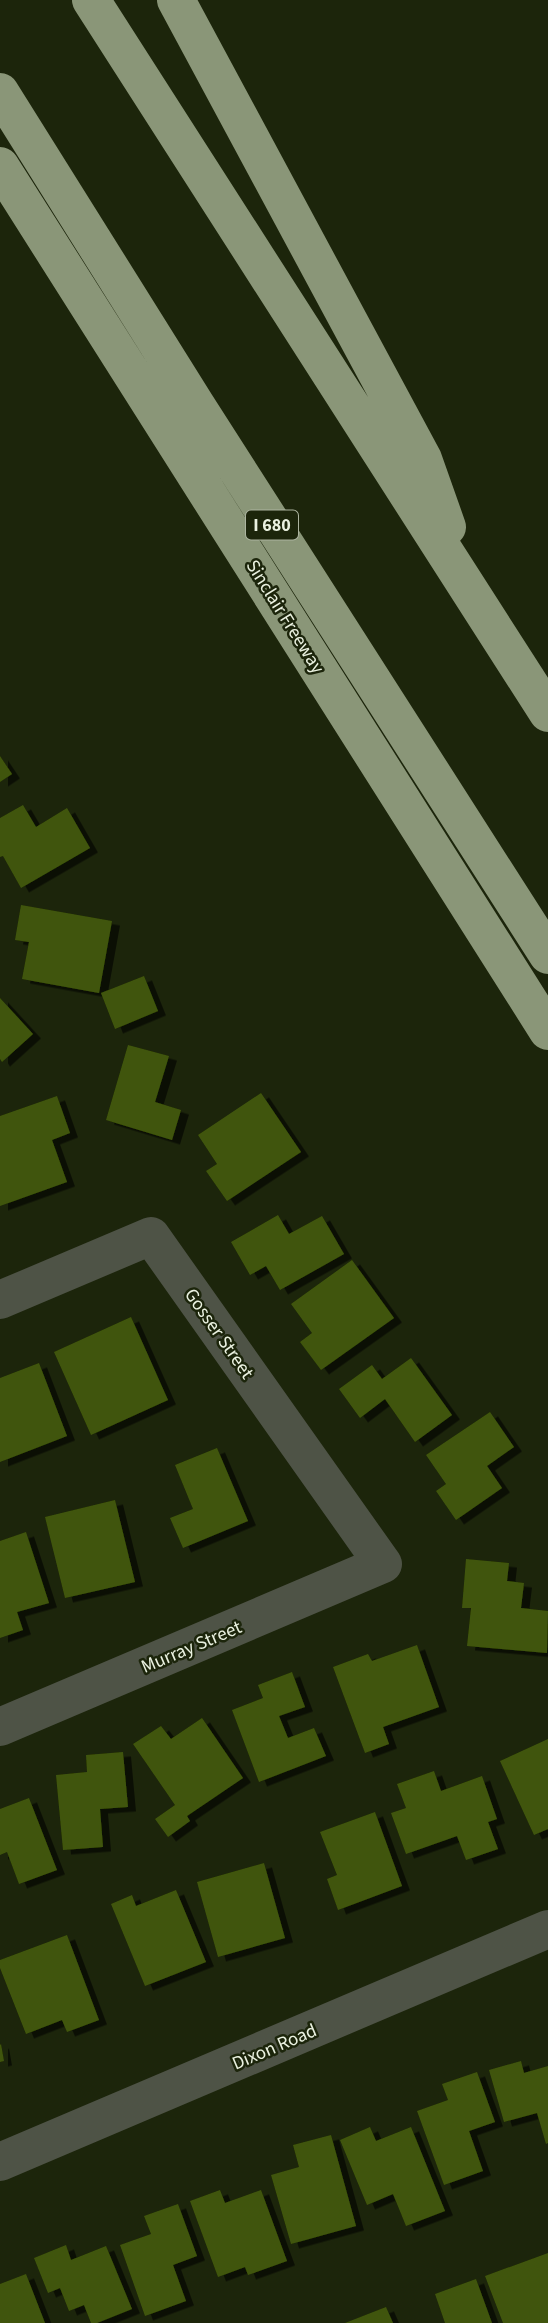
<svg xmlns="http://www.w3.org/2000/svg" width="548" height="2323" font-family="'Source Sans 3',sans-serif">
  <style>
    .building { fill: #3f550a; filter: url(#shadow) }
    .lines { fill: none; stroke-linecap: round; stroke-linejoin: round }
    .minor { stroke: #4e5346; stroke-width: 38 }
    .motorway { stroke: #8a9678; stroke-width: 38 }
    .labels { text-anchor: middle; stroke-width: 5; stroke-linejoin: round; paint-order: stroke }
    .shield { fill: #1c250b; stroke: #acb4a0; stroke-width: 2 }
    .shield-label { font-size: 18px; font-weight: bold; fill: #eaf1e0 }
    .street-label { font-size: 19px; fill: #eaf1e0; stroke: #1c250b }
  </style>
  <defs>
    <filter id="shadow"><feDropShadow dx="8" dy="4.5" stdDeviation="0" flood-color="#0009"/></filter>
  </defs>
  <rect width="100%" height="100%" fill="#1c250b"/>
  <!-- building -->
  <path class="building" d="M 0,756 L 12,774 L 0,782 Z
    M 23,805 L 36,827 L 67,808 L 90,848 L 21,888 L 3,856 L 0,857 L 0,818 Z
    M 21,905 L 112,921 L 99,993 L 22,979 L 29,942 L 15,940 Z
    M 144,976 L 158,1011 L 115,1029 L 101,993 Z
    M 0,998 L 33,1034 L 2,1062 L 0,1059 Z
    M 128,1045 L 169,1056 L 155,1102 L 181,1110 L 172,1140 L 106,1120 Z
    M 261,1093 L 301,1152 L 227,1201 L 206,1171 L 217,1164 L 198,1135 Z
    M 57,1096 L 70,1133 L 52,1140 L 67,1182 L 0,1206 L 0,1116 Z
    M 278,1215 L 289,1234 L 322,1216 L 344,1254 L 280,1290 L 266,1266 L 250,1275 L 231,1242 Z
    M 352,1260 L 394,1318 L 321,1370 L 300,1342 L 312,1333 L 291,1304 Z
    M 131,1317 L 168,1400 L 91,1435 L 54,1352 Z
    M 411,1358 L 452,1415 L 415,1442 L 385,1399 L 360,1418 L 339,1389 L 372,1365 L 382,1379 Z
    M 39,1363 L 67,1436 L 0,1462 L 0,1378 Z
    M 490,1412 L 514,1447 L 487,1466 L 502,1488 L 456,1520 L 436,1491 L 446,1484 L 426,1455 Z
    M 217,1448 L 248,1521 L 183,1548 L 170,1518 L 193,1509 L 175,1465 Z
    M 115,1500 L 135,1582 L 65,1598 L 45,1517 Z
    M 26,1532 L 49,1603 L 17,1612 L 23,1630 L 0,1638 L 0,1541 Z
    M 466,1559 L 509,1563 L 507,1581 L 524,1583 L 521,1608 L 548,1611 L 547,1653 L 467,1646 L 471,1608 L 462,1608 Z
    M 417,1645 L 439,1707 L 383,1727 L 389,1744 L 365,1753 L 333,1667 L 368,1654 L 372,1661 Z
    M 292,1672 L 305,1707 L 279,1716 L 288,1738 L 314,1728 L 326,1756 L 259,1782 L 232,1710 L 263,1698 L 258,1685 Z
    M 202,1718 L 243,1778 L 187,1816 L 190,1821 L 168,1837 L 155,1819 L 175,1805 L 133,1744 L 161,1726 L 171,1739 Z
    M 548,1739 L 548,1829 L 534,1835 L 500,1761 Z
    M 123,1752 L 128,1807 L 100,1809 L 103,1847 L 63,1850 L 56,1775 L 87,1772 L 86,1755 Z
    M 434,1771 L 441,1791 L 482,1776 L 497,1819 L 488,1822 L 498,1849 L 466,1860 L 457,1836 L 406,1854 L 391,1813 L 406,1808 L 397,1784 Z
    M 29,1798 L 57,1870 L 19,1884 L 7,1852 L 0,1855 L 0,1809 Z
    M 375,1812 L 402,1886 L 338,1910 L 327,1879 L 337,1875 L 320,1832 Z
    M 264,1863 L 285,1938 L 218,1957 L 197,1882 Z
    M 176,1890 L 206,1962 L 145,1986 L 111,1904 L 132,1895 L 136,1906 Z
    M 67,1935 L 99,2020 L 67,2032 L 62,2020 L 26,2034 L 0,1968 L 0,1960 Z
    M 1,2044 L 4,2061 L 0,2062 L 0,2045 Z
    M 521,2061 L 524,2073 L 548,2066 L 548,2143 L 546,2144 L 537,2113 L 504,2122 L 489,2070 Z
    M 477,2072 L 495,2122 L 469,2131 L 483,2171 L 444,2185 L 417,2111 L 448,2100 L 442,2084 Z
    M 370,2127 L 376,2141 L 411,2127 L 445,2211 L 406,2226 L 393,2194 L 367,2205 L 340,2140 Z
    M 331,2135 L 356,2226 L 291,2244 L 271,2175 L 299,2167 L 293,2145 Z
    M 220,2190 L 225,2203 L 261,2190 L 287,2261 L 248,2275 L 245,2267 L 218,2277 L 190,2201 Z
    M 178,2204 L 197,2256 L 173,2265 L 186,2301 L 145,2316 L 120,2245 L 151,2234 L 144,2216 Z
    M 66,2245 L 71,2260 L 106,2246 L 132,2309 L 97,2323 L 91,2323 L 84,2305 L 69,2311 L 60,2288 L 48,2293 L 34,2258 Z
    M 548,2253 L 548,2323 L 503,2323 L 485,2276 Z
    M 26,2274 L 45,2323 L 0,2323 L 0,2284 Z
    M 476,2279 L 492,2323 L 445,2323 L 435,2294 Z
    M 386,2307 L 393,2323 L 345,2323 Z"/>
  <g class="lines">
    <!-- minor -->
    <path class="minor" d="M 0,1300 L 151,1236 L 383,1564 L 0,1727
      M 0,2162 L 548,1929"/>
    <!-- motorway -->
    <path class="motorway" d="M 91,0 L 548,713
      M 176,0 L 423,459 L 447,527
      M 0,92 L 196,405 L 548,955
      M 0,166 L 548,1031"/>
  </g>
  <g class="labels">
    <!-- shield labels -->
    <rect class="shield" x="246" y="510.5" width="52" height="29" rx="5"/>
    <g class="shield-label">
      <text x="272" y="531">I 680</text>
    </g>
    <!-- street labels -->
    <g class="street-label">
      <text transform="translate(286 616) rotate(58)" y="7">Sinclair Freeway</text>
      <text transform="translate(220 1333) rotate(55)" y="7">Gosser Street</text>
      <text transform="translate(191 1646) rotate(-23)" y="7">Murray Street</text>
      <text transform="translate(274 2046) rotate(-23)" y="7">Dixon Road</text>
    </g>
  </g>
</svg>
